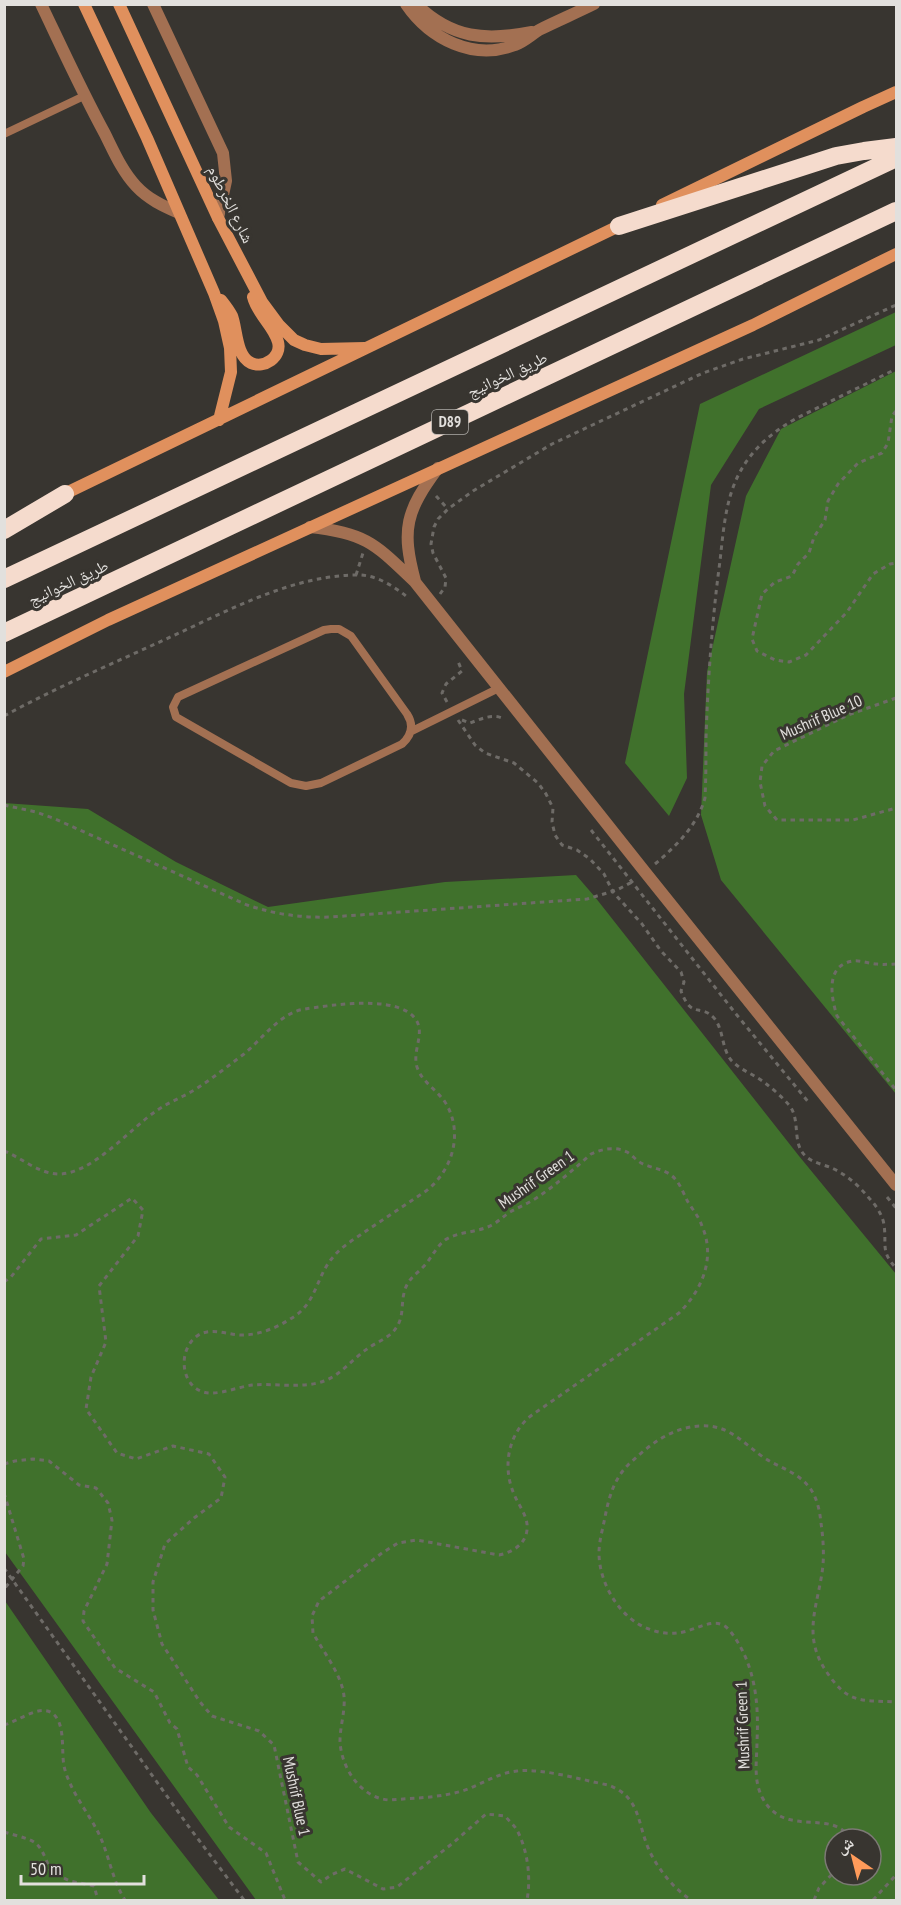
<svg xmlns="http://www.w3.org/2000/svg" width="901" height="1905" font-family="'PT Sans Narrow','Noto Naskh Arabic',sans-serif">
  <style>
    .forest { fill: #40712c; fill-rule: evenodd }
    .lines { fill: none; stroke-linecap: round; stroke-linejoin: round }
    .path { stroke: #6e6b67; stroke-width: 3; stroke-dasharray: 4.5 4.5; stroke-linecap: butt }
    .lane { stroke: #a37052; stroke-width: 8 }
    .street { stroke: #a37052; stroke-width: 12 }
    .secondary { stroke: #e0905d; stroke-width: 12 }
    .highway { stroke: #f5dbcd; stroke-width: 18 }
    .labels { text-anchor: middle; stroke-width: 6; stroke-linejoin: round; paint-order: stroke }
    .shield { fill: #383530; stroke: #afada9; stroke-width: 1.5 }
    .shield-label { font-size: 15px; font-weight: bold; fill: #e2e0dd }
    .street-label { font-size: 16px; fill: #e2e0dd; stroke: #383530 }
  </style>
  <rect width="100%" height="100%" fill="#383530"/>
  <!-- forest -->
  <path class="forest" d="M 896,312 L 896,345 L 759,409 L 711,485 L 684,694 L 687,778 L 669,816 L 625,763 L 700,404 Z
    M 896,371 L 896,1094 L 721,880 L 701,815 L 707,672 L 746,496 L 781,429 Z
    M 4,803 L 88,809 L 176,862 L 268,907 L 445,882 L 576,875 L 595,897 L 799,1156 L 896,1274 L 896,1900 L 256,1900 L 5,1552 ZM 835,1839 L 871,1839 L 871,1875 L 835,1875 Z
    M 5,1601 L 151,1813 L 219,1900 L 5,1900 Z"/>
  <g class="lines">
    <!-- path -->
    <path class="path" d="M 896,411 L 892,416 L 888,443 L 882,453 L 858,463 L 838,484 L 828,501 L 825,520 L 814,537 L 809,553 L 798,564 L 792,576 L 775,582 L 762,594 L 752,639 L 757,651 L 775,660 L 789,662 L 806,655 L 847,612 L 873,574 L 890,564 L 896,563
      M 436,496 L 448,509
      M 356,575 L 363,553
      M 440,594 L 445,587 L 446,578 L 433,553 L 431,544 L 434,527 L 438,519 L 448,509 L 473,491 L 552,444 L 703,373 L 743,359 L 819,340 L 896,305
      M 896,698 L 848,715 L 774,751 L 762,766 L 760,782 L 765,806 L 777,820 L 853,820 L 896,808
      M 447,702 L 442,693 L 446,684 L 462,671 L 457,659
      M 4,716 C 57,687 112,664 166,639 C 226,612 289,576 356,575 C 374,574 392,585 406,596
      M 458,720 L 475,745 L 485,753 L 514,763 L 538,783 L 546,794 L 553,808 L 552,822 L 555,835 L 562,845 L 577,850 L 590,859 L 604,874 L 613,892 L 642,924 L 661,951 L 681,972 L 684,982 L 681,991 C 692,1020 700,1003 714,1018 C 724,1030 721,1047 731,1060 C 741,1071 754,1074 765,1083 C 773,1089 782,1097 789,1105 C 802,1121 790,1145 808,1158 C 816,1164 826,1165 834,1169 C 848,1176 859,1186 869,1198 C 876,1205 883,1216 884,1225 C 887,1245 880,1251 896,1268
      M 462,720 L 470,723 C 481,719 493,713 504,719
      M 4,805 L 36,812 L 53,818 L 247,905 C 274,914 301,918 330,917 L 587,899 L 617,890 L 634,881
      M 591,830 L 736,1014 L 810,1104
      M 655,864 C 677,845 697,826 705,798 C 706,778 706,758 706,738 C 708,679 712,620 720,561 C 723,534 725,505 736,480 C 748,453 769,434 795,419 L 896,369
      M 896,964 C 890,964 884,965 877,964 C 870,964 861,960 853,961 C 825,965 831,997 837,1016 L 896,1090
      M 4,1151 C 22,1158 39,1174 59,1174 C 92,1174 130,1129 156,1111 C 169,1102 183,1097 196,1089 C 213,1078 228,1066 244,1054 C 262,1039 281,1012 305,1009 C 332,1005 384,997 408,1012 C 431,1028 411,1047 417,1067 C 422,1082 436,1089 445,1102 C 464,1132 453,1170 426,1191 C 406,1204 386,1218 366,1231 C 355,1239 342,1246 334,1256 C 317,1274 317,1301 295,1316 C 280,1326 263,1334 245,1335 C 229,1336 212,1326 197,1336 C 175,1352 182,1394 212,1393 C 224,1393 239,1387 252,1385 C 274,1383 303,1389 324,1381 C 341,1375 352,1359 367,1349 C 376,1342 390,1338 396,1328 C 404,1317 401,1305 404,1293 C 407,1279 416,1275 425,1265 C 432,1257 436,1247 445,1240 C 459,1231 477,1233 492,1225 C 499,1221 504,1216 510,1212 C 519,1207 529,1203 538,1197 C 557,1184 574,1169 591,1154 C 602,1149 615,1146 627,1152 C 632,1155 636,1160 641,1163 C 651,1168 663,1169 671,1175 C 680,1182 683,1193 688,1202 C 693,1210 699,1217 702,1226 C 716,1258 702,1290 679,1313 L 532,1415 C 508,1433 502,1467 514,1494 C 518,1504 526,1514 527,1524 C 529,1542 514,1552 499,1555 L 417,1540 L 398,1543 L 382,1553 L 319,1601 L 312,1616 L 313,1633 C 323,1651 338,1670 343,1690 C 347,1707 340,1724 340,1741 C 341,1768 361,1798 389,1800 C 413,1798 438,1798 462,1791 C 481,1785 497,1773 517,1771 C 543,1768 582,1780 608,1785 C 641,1797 637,1823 649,1850 C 658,1869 673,1888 691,1900
      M 887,1197 L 896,1208
      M 4,1282 L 11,1277 L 41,1239 L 76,1235 L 132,1198 L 143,1210 L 138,1236 L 99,1286 L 106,1342 L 91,1377 L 86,1409 L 117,1453 L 136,1459 L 173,1446 L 209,1454 L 225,1477 L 221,1498 L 194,1518 L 165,1544 L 153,1582 L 153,1610 L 162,1644 L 200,1702 L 212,1716 L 259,1731 L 274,1745 L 298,1862 L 321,1882 L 331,1875 L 345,1869 L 383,1889 L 397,1887 L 453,1843 L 486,1814 L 505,1816 C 509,1821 514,1825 517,1830 C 528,1851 531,1878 527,1900
      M 4,1464 L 15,1461 L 33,1459 L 49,1461 L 79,1485 L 96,1488 L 108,1503 L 112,1520 L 107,1564 L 84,1611 L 83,1621 L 115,1668 L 154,1692 L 170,1723 L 177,1729 L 188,1767 L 197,1775 L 229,1827 L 266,1853 L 285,1900
      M 4,1493 L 24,1559 L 23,1566 L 4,1589
      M 4,1568 L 189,1827 L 244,1900
      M 4,1725 C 17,1722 39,1704 52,1713 C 66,1723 61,1750 64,1766 C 69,1789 87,1811 98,1832 C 109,1854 112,1880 125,1900
      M 4,1832 C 39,1842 38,1839 51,1872 L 70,1881 L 94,1886 L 98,1900
      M 850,1839 C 833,1807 784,1840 762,1797 C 753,1779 757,1760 757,1741 C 759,1702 755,1663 730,1631 C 716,1613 695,1632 677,1633 C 669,1634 660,1633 652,1630 C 621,1621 599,1584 599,1553 C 599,1541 603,1528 605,1517 C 609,1497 614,1479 628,1465 C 648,1446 671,1427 700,1426 C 728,1424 742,1442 763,1457 C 781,1469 802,1473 813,1493 C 818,1502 820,1513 821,1523 C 823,1537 824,1551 823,1565 C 819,1604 801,1634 826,1671 C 848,1704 859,1700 896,1702
      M 814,1900 L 819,1888 L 835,1871
      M 873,1900 L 896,1875"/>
    <!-- lane -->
    <path class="lane" d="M 4,134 L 84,96
      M 331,629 L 339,629 L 351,636 L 407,714 C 414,725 412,735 402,744 L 321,783 L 306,786 L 291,783 L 176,717 L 173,707 L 178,697 L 324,630 Z
      M 412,731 L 499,688"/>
    <!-- street -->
    <path class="street" d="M 41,4 C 62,48 82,92 105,134 C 114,152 122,171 136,186 C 148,199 163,206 179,213
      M 153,4 L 223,153 L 226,181 L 218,218
      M 406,4 C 430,39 473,61 515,45 C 524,42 531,35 539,30 C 557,21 576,13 594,4
      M 416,4 C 452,39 486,41 532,32
      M 310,527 C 367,533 376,545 415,582 L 645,872 L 896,1185
      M 415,581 C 401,529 406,511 438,468"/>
    <!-- secondary -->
    <path class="secondary" d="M 84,4 L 147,138 L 214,293 L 224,321 L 230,348 L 231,372 L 219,420
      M 119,4 L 218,218 L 262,302 L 279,325 L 294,340 L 305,345 L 321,349 L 365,348
      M 662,205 L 863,107 L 896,92
      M 221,300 C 225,305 229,310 232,316 C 237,329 236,356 251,363 C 264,369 282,357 278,342 C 274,326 257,314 253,297
      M 60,496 L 625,223
      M 4,672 L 108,620 L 753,325 L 896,254"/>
    <!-- highway -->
    <path class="highway" d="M 619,226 L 836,156 L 864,151 L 896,147
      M 4,530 L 65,494
      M 4,579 L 896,158
      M 4,633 L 896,211"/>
  </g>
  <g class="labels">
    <!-- shield labels -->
    <rect class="shield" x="432" y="410" width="36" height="24" rx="4.5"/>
    <g class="shield-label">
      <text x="450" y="427">D89</text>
    </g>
    <!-- street labels -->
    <g class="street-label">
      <text transform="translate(231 204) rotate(64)" y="6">شارع الخرطوم</text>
      <text transform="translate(507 374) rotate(-25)" y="6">طريق الخوانيج</text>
      <text transform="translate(68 582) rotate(-25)" y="6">طريق الخوانيج</text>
      <text transform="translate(821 717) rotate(-24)" y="6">Mushrif Blue 10</text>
      <text transform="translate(536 1179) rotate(-35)" y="6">Mushrif Green 1</text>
      <text transform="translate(742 1725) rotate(-92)" y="6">Mushrif Green 1</text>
      <text transform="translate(297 1796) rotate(78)" y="6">Mushrif Blue 1</text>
    </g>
  </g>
  <!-- border -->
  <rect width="901" height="1905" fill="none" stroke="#e2e0dd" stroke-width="12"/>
  <!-- north arrow -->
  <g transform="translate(853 1857) rotate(325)"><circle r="28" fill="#383530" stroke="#7c7975" stroke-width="1.5"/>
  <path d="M0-4.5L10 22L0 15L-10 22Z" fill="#ff9b5a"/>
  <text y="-9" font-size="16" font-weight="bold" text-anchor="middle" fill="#e2e0dd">ش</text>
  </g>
  <!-- scale -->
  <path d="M21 1875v9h123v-9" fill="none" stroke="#e2e0dd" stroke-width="3"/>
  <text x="30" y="1875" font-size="18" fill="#e2e0dd" stroke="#383530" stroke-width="4.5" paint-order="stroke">50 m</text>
</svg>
